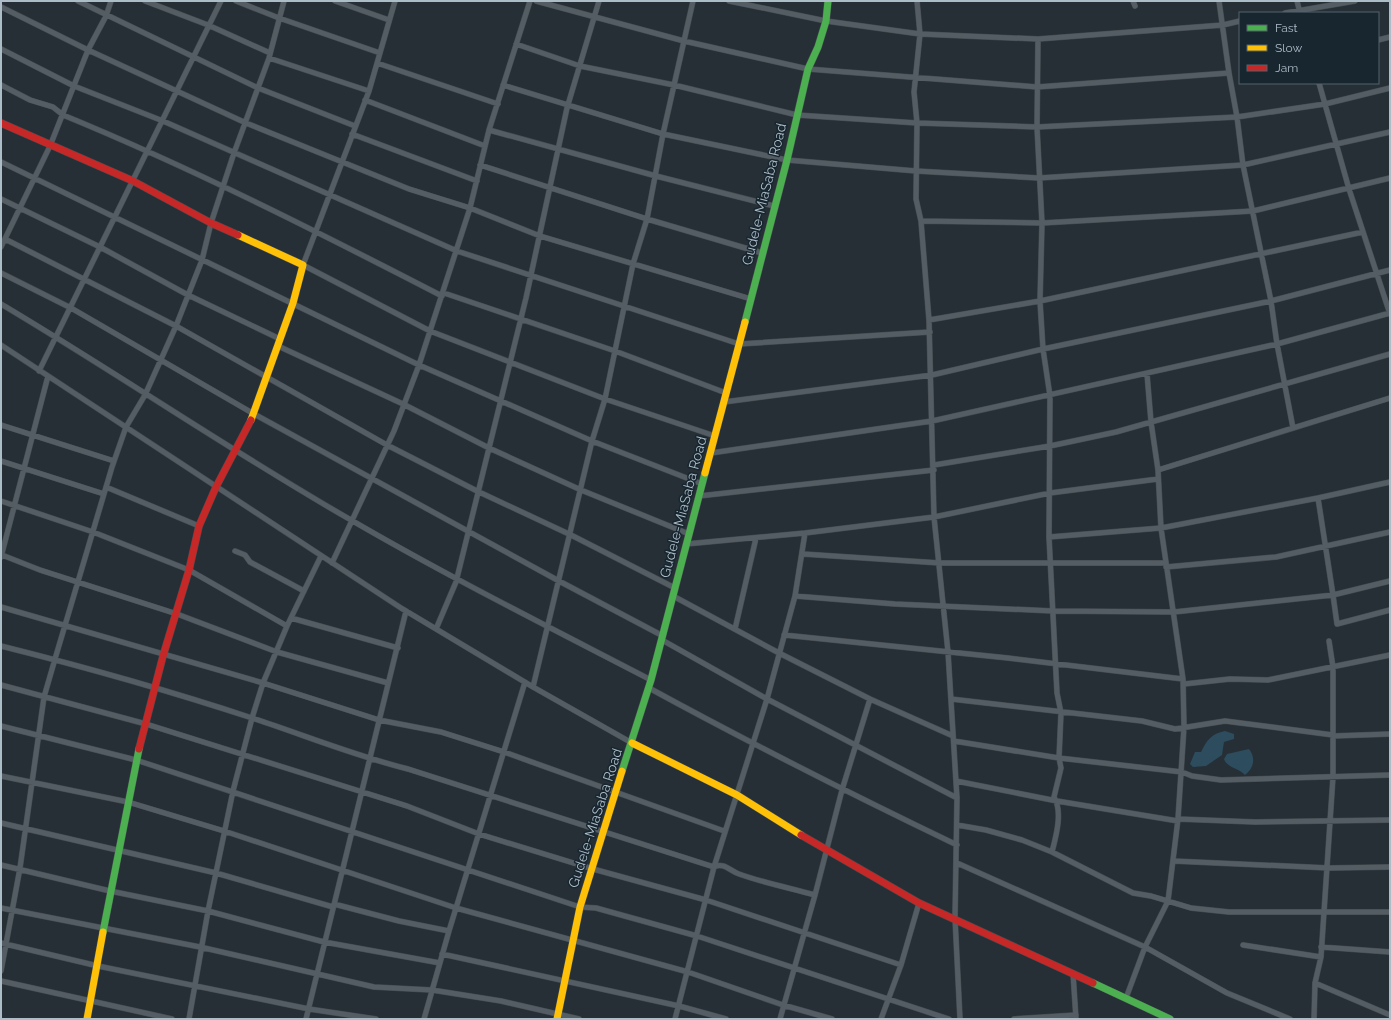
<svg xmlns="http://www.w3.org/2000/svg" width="1391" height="1020" font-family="Raleway,sans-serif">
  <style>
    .water { fill: #2d4c5e }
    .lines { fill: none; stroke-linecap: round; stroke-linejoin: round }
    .street-casing { stroke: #434a4f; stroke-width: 6 }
    .fast-casing { stroke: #434a4f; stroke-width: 8 }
    .slow-casing { stroke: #434a4f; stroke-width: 8 }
    .jam-casing { stroke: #434a4f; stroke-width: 8 }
    .street { stroke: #545d63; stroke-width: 5 }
    .fast { stroke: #4caf50; stroke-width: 7 }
    .slow { stroke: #ffc107; stroke-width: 7 }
    .jam { stroke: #c62828; stroke-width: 7 }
    .labels { text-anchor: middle; stroke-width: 3; stroke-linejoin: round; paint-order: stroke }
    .street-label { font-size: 14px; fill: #adbdc8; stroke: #182630 }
  </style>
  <rect width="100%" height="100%" fill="#252f35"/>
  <!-- water -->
  <path class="water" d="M 1225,731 L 1234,734 L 1234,739 L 1224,742 L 1222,755 L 1206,766 L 1193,767 L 1190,764 L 1195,752 L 1201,752 C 1207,740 1211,734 1225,731 Z
    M 1249,749 C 1256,758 1254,768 1245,775 C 1239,768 1227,768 1224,759 L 1227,754 Z"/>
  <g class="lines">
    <!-- street casing -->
    <g class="street-casing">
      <path id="street" d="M 78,1 L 258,88 L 355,126
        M 111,1 L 106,16 L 88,50 L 246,123 L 409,189 L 470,208 L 540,236 L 751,299
        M 145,1 L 208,25 L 270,53
        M 236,1 L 279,18 L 380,53
        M 335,1 L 389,20
        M 395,1 L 369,91 L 303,265 L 430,331 L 605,399 L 715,436
        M 536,1 L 684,41 L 808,69 L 1037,87 L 1229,73 L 1219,1
        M 729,1 L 826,21 L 920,34 L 1038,39 L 1223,25 L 1240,21
        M 917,1 L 920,34 L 914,92 L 917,123 L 916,199 L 921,221 L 929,320 L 934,517 L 948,652 L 957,798 L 955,918 L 960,1019
        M 1133,1 L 1135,6
        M 1297,1 L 1300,13
        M 1,7 L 88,50 L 50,146 L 1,247
        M 1285,13 L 1355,1
        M 1038,39 L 1037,127 L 1042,223 L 1040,301 L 1043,349 L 1050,396 L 1049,537 L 1057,693 L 1061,713 L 1059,758 L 1061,768 L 1054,797 C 1063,812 1056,836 1052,852
        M 1378,40 L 1390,37
        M 516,44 L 580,66 L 674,85 L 797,115 L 917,123 L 1037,127 L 1237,117 L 1325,104 L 1390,88
        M 1,49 L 74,86 L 163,121 L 457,251 L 739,344 L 930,332
        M 269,58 L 369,91
        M 377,63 L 498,104
        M 1229,73 L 1237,117 L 1243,165 L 1271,301 L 1277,344 L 1293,428
        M 1319,83 L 1349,189 L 1390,314
        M 1,85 L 30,100 L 53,107 L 63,115 C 192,168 318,232 442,296
        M 503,85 L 663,134 L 787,160 L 916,171 L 1039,178 L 1243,165 L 1390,132
        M 365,100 L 485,146
        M 489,130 L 656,176 L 774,206
        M 352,134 L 477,181
        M 1,162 L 419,365 L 592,441 L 702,484
        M 480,165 L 647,219 L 762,253
        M 1,199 L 100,247 L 188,295 L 280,339
        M 921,221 L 1042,223 L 1253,211 L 1390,178
        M 5,239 L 176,326 L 387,445 L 477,491 L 571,535 L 675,588
        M 1,273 L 71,308 L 254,414 L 559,581 L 663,636
        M 444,293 L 615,351 L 726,393
        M 1,304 C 119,374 232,452 351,520 C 449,577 551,628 651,680
        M 929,320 L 1040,301 L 1363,232
        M 1,345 L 401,608 L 533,687 L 632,743
        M 278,346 L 403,404 L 489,448 L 581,490 L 689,534
        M 39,371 L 221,1
        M 724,402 L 932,375 L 1043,349 L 1271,301 L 1390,270
        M 1,425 L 114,461
        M 711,453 L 932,421 L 1277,344 L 1390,313
        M 1,461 L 104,494
        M 934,465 L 1050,446 L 1116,432 L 1390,354
        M 1158,470 L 1390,398
        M 106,487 L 199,526
        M 699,496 L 934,470
        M 1318,498 L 1333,595 L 1390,581
        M 1,501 L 93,532 L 189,570 L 287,626
        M 1049,537 L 1161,528 L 1318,498 L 1390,482
        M 686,544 L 805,533 L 934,517 L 1050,493 L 1158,479
        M 235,551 L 245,555 L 250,562 L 304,591
        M 803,554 L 940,563 L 1165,563
        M 2,555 L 40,570 L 177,614 L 277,652 L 388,683
        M 1,557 L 48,376
        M 332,563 L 394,431 L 419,365 L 470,208 L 489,130 L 530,1
        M 1166,567 L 1276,557 L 1390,532
        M 673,596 L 779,653 L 870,699 L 953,736
        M 795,596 L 895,604 L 1053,611 L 1174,612 L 1333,595 L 1337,624 L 1390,610
        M 1,607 L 263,683 L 379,720 L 441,732 L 504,752 L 724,831
        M 291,618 L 398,648
        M 436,629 L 456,582 L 526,298 L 567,108 L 599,1
        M 735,629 L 756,538
        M 784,635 L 1008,658 L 1183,679
        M 662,640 L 767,699 L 957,798
        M 1,646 C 85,667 170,691 252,718 C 304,735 355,756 408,769 L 714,867 C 724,862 730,871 739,874 C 764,883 790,888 815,895
        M 1184,684 L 1230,679 L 1268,680 L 1390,655
        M 1,685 L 146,724 L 407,806 L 479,834 L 593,869 L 706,900 L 901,965
        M 533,687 L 592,441 L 605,399 L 633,264 L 647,219 L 663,134 L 693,1
        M 649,688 C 750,743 853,795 957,845
        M 951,699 L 1142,721 L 1175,729 L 1225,721 L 1333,735
        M 1,726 L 136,760 L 580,907 L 596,908 L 697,936 L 949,1019
        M 1333,736 L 1390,734
        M 954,741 L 1059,758 L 1182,772 L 1192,776 L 1221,780 L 1390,775
        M 1,776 L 128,802 L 224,831 L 456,908 L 688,972 L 783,1005 L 832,1019
        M 956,781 L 1057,801 L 1178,821
        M 1178,819 L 1255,822 L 1390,820
        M 1,823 L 216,873 L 333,907
        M 957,825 L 986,830 L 1022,840 L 1052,852 L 1133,893 L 1151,896 L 1191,908 L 1229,912 L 1390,912
        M 1173,861 L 1329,868 L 1390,867
        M 957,863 L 1145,947 L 1227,993 L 1290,1019
        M 1,865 L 110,891 L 208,911 L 324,942 L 440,963
        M 334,904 L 399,921 L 449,931
        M 1,908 L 200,947 L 374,987 L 432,990 L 501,1001 L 579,1019
        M 1,943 L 98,966 L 309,1009 L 376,1019
        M 1243,945 L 1321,957
        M 1321,947 L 1390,952
        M 442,954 L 679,1006 L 726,1019
        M 1,971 L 20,868 L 44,697 L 55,659 L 112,467 L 126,427 L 145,395 L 176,326 L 202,260 L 211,223 L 234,153 L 269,58 L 284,1
        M 1073,973 L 1076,1019
        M 1,981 L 172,1019
        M 1315,983 L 1390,1015
        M 1126,998 L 1145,947 L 1168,901 L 1178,819 L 1184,727 L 1183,679 L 1161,528 L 1158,470 L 1151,422 L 1147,374
        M 189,1019 L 208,911 L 233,791 L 252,718 L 263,683 L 287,626 L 321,556
        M 306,1019 L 406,611
        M 424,1019 L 449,931 L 525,682
        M 675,1019 L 714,867 L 767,699 L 795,596 L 805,533
        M 780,1019 L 815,895 L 842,790 L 870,699
        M 881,1019 L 901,965 L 919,903
        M 1014,1019 L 1076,1015
        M 1314,1019 L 1315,983 L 1321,957 L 1333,777 L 1333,667 L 1329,641"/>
    </g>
    <!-- fast casing -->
    <g class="fast-casing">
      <path id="fast" d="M 745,322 L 787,160 L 808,69 L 818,47 L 826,21 L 828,1
        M 622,771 L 651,680 L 705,473
        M 103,932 L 139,749
        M 1093,983 L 1170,1019"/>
    </g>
    <!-- slow casing -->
    <g class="slow-casing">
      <path id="slow" d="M 238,235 L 303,265 L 293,303 L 251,420
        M 705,473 L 745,322
        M 632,743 L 737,795 L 801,835
        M 87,1019 L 103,932
        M 557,1019 L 580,907 L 622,771"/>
    </g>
    <!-- jam casing -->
    <g class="jam-casing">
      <path id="jam" d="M 1,123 L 133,181 L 211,223 L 238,235
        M 139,749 L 163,656 L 189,570 L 199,526 L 216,487 L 251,420
        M 801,835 L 919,903 L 1093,983"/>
    </g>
    <!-- street -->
    <use href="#street" class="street"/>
    <!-- fast -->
    <use href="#fast" class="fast"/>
    <!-- slow -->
    <use href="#slow" class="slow"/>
    <!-- jam -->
    <use href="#jam" class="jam"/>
  </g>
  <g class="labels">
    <!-- street labels -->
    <g class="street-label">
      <text transform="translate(764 194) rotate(-76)" y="5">Gudele-MiaSaba Road</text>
      <text transform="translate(683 507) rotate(-75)" y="5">Gudele-MiaSaba Road</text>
      <text transform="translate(595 818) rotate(-72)" y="5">Gudele-MiaSaba Road</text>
    </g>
  </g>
  <!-- border -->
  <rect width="1391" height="1020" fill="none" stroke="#adbdc8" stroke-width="4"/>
  <!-- legend -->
  <rect x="1239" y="12" width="140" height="72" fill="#182630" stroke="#54626d"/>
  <rect x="1247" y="25" width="20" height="6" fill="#4caf50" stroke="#54626d"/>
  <text x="1275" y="32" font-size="12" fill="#adbdc8">Fast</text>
  <rect x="1247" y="45" width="20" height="6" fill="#ffc107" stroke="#54626d"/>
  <text x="1275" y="52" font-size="12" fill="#adbdc8">Slow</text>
  <rect x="1247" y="65" width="20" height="6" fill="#c62828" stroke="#54626d"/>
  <text x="1275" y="72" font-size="12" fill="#adbdc8">Jam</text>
</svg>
